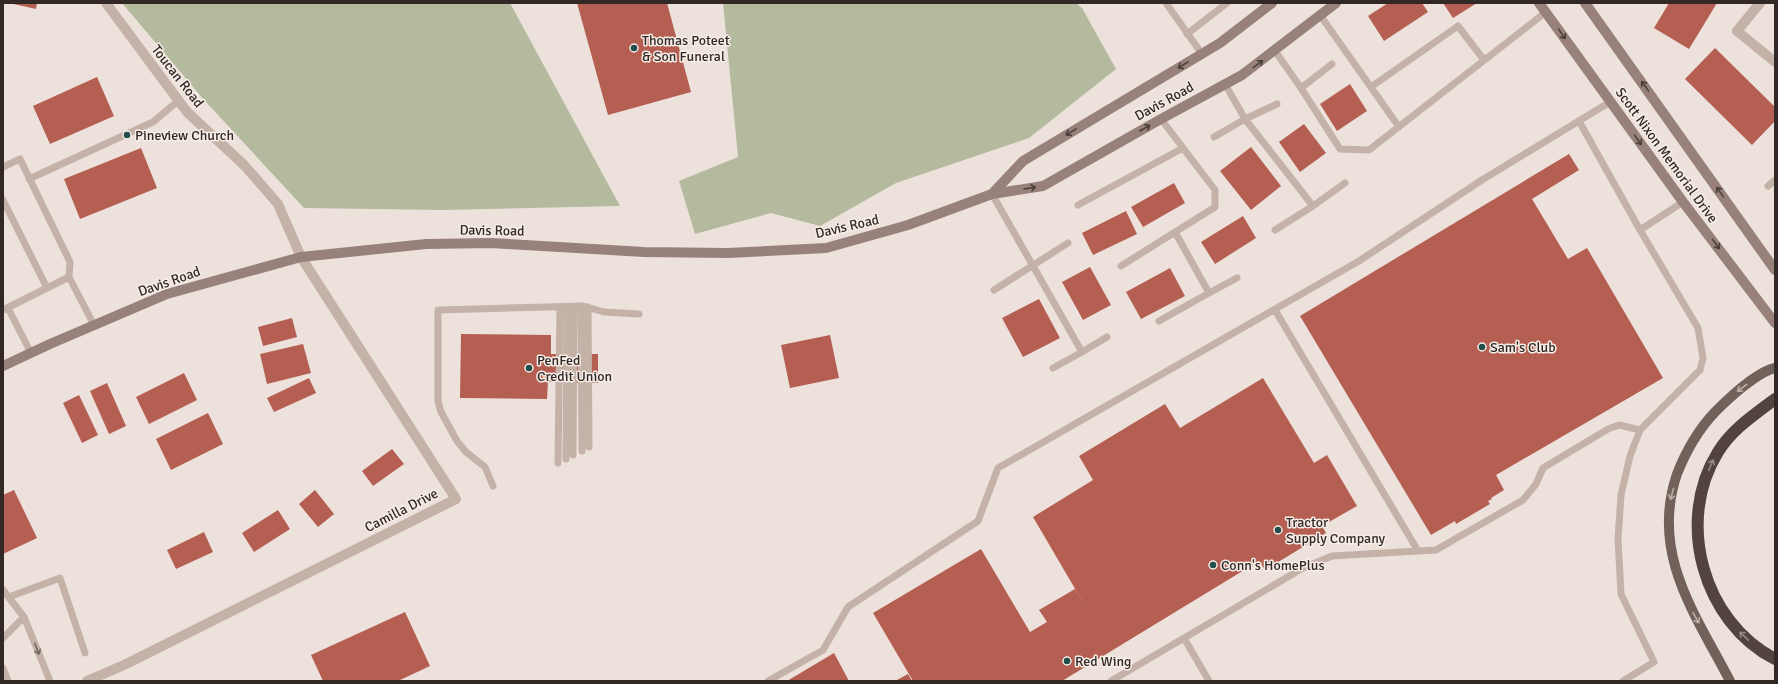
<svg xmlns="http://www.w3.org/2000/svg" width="1778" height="684" font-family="Signika,sans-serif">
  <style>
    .green { fill: #b4ba9d }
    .building { fill: #b55e52 }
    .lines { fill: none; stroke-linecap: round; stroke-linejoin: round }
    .lane { stroke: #c4b2a8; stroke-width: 7 }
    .street { stroke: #c4b2a8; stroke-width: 10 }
    .secondary { stroke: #97817a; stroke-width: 10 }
    .primary { stroke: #72605a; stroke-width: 10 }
    .highway { stroke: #524340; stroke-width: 12 }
    .oneway { stroke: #4b3f3c }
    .oneway2 { stroke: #bbaea7 }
    .oneway3 { stroke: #948782 }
    .oneway4 { stroke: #746761 }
    .poi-dot { fill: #234d4b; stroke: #f6ede6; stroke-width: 1.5 }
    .labels { text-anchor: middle; stroke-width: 3; stroke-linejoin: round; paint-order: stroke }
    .poi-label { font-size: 14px; fill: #322927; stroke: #f6ede6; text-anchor: start }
    .street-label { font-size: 14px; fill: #322927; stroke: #f6ede6 }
  </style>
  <rect width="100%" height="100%" fill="#ede2db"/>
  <!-- green -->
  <path class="green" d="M 122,3 L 510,3 L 620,206 L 443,210 L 304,208 L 205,101 Z
    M 723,3 L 1076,3 L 1082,8 L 1116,69 L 1029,138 L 896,183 L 820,226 L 771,213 L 695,234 L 679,181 L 738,157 Z"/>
  <!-- building -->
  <path class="building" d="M 9,3 L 37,3 L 36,9 Z
    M 577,3 L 667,3 L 691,92 L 608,115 Z
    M 1388,3 L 1422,3 L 1428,12 L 1384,41 L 1368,16 Z
    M 1443,3 L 1477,3 L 1453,18 Z
    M 1669,3 L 1717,3 L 1689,49 L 1654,28 Z
    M 1715,48 L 1775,107 L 1775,121 L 1752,145 L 1685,79 Z
    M 97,77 L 114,116 L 50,144 L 33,106 Z
    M 1350,84 L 1367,111 L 1337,131 L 1320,104 Z
    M 1304,124 L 1326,153 L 1300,172 L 1279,142 Z
    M 1251,147 L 1281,186 L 1251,210 L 1220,171 Z
    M 141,148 L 157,188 L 80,219 L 64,179 Z
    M 1569,154 L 1579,170 L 1532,199 L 1568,259 L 1587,248 L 1663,378 L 1496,475 L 1504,490 L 1491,498 L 1492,499 L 1488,501 L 1490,504 L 1456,524 L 1455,521 L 1431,535 L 1300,316 Z
    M 1174,183 L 1185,203 L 1143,227 L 1131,207 Z
    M 1126,211 L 1137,234 L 1093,255 L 1082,233 Z
    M 1243,216 L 1256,238 L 1215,264 L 1201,242 Z
    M 1090,267 L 1111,305 L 1083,320 L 1062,282 Z
    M 1170,268 L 1185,296 L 1141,319 L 1126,292 Z
    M 1039,299 L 1060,338 L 1023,357 L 1002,318 Z
    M 292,318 L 297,337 L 263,346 L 258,327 Z
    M 461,334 L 551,335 L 551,354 L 598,354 L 598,383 L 548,382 L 547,399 L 460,398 Z
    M 830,335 L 839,378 L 790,388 L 781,345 Z
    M 303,344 L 311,373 L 267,384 L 260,354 Z
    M 184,373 L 197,400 L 149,424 L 136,397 Z
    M 309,378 L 316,393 L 274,412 L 267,398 Z
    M 1263,378 L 1314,463 L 1327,455 L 1357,506 L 1322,526 L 1326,533 L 1265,570 L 1259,561 L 1062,681 L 913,681 L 873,613 L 981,549 L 1030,632 L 1047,622 L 1039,610 L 1075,589 L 1091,616 L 1033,517 L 1093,480 L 1079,456 L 1165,404 L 1180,428 Z
    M 107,383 L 126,426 L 109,434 L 90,391 Z
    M 79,395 L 98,435 L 82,443 L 63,403 Z
    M 208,413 L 223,444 L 171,470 L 156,439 Z
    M 392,449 L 404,464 L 373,486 L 362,471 Z
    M 14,490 L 37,538 L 3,554 L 3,495 Z
    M 315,490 L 334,514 L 318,527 L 299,504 Z
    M 278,510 L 290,529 L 254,552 L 242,533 Z
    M 204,532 L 213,552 L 176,569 L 167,550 Z
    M 405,612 L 430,666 L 398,681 L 323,681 L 311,655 Z
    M 834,653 L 849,681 L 787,681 Z
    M 908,674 L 912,681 L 895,681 Z"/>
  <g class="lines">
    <!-- lane -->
    <path class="lane" d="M 1166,3 L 1202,54
      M 1320,15 L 1399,127
      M 1187,34 L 1227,3
      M 1275,51 L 1301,88 L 1340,149 L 1369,150 L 1546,12
      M 1225,84 L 1245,119 L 1313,206 L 1275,230
      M 1371,87 L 1458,26 L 1484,60
      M 1301,88 L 1332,64
      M 1579,121 L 1640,230
      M 1214,137 L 1245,119 L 1277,104
      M 3,167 L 20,159 L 70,262 L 69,277
      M 29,179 L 153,122 L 178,101
      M 1768,186 L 1775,180
      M 992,194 L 1082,352 L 1053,368
      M 3,200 L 47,288
      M 1078,205 L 1183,148
      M 1313,206 L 1345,183
      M 1121,266 L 1215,207 L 1215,190 L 1161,119
      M 994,290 L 1068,243
      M 1209,293 L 1237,278
      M 581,307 L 582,451
      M 588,307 L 589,447
      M 8,308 L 31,353
      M 3,310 L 69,277 L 94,325
      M 1275,310 L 1418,551
      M 1159,321 L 1209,293 L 1175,232
      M 1082,352 L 1107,337
      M 573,455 L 574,307
      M 566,459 L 567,307
      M 558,463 L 560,307
      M 493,486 L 485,467 L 466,452 L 457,441 L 441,412 L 438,401 L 438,310 L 583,306 L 604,312 L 639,314
      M 3,590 L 24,617 L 50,681
      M 9,597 L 60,578 L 85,653
      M 3,638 L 24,617
      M 1184,638 L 1209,681
      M 3,668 L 8,681
      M 768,681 L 823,650 L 848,607 L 978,521 L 998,468 L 1359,261 L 1482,180 L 1610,102
      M 1111,681 L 1303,568 L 1332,556 L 1436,550 L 1523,500 L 1536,484 L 1543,468 L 1608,429 L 1619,425 L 1640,430
      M 1623,681 L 1654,662 L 1621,594 L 1618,539 L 1621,495 L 1630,456 L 1640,430 L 1700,370 L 1703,358 L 1698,328 L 1640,230 L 1683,202"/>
    <!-- street -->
    <path class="street" d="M 1760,3 L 1737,31 L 1775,62
      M 87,681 L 124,665 L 456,499 L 301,257 L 278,204 L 244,165 L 187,112 L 106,3"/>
    <!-- secondary -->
    <path class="secondary" d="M 1539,3 L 1683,202 L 1775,323
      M 1585,3 L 1775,270
      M 992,194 L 1023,161 L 1220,43 L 1272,3
      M 3,366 L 50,344 L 167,294 L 301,257 L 426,244 L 491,243 L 644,252 L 728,253 L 826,248 L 908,225 L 992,194 L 1043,186 L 1161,119 L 1242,75 L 1336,3"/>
    <!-- primary -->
    <path class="primary" d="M 1730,681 C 1695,614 1650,553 1677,474 C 1686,451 1697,431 1715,412 C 1728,399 1757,372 1775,368"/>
    <!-- highway -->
    <path class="highway" d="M 1775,399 C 1754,415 1732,429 1718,452 C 1675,521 1703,622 1775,659"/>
  </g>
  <!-- one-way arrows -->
  <defs><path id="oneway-shaft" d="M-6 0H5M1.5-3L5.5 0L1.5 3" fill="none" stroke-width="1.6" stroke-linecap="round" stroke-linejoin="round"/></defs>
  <g class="oneway">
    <use href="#oneway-shaft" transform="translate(1562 34) rotate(55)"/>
    <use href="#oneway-shaft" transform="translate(1258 64) rotate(-36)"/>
    <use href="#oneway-shaft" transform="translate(1183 65) rotate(149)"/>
    <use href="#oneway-shaft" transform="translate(1645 86) rotate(-126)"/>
    <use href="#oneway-shaft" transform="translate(1145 128) rotate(-30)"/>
    <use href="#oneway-shaft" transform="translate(1071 132) rotate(149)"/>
    <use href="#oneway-shaft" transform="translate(1638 140) rotate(54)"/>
    <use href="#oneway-shaft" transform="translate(1030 188) rotate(-9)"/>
    <use href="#oneway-shaft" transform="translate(1720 192) rotate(-125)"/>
    <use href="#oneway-shaft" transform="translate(1716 244) rotate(53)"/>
  </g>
  <g class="oneway2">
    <use href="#oneway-shaft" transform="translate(1742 388) rotate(143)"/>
    <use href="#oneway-shaft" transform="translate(1672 494) rotate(105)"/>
    <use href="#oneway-shaft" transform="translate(1696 618) rotate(61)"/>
  </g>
  <g class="oneway3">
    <use href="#oneway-shaft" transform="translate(1711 465) rotate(-67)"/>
    <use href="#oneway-shaft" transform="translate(1744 636) rotate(-137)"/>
  </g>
  <use class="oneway4" href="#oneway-shaft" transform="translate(37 649) rotate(68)"/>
  <!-- markers -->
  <g class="poi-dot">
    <circle cx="634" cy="48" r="4"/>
    <circle cx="127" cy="135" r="4"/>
    <circle cx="1482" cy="347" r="4"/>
    <circle cx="529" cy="368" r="4"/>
    <circle cx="1278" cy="530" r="4"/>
    <circle cx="1213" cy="565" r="4"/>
    <circle cx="1067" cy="661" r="4"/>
  </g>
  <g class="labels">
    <!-- poi labels -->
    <g class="poi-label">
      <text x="642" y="45">Thomas Poteet<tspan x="642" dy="16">&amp; Son Funeral</tspan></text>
      <text x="135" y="140">Pineview Church</text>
      <text x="1490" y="352">Sam's Club</text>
      <text x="537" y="365">PenFed<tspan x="537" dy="16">Credit Union</tspan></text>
      <text x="1286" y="527">Tractor<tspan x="1286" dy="16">Supply Company</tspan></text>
      <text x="1221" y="570">Conn's HomePlus</text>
      <text x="1075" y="666">Red Wing</text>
    </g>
    <!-- street labels -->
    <g class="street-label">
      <text transform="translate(178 76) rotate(52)" y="5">Toucan Road</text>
      <text transform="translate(1164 101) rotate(-29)" y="5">Davis Road</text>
      <text transform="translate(1667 155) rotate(54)" y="5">Scott Nixon Memorial Drive</text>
      <text transform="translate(847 226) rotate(-13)" y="5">Davis Road</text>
      <text transform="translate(492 230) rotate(1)" y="5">Davis Road</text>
      <text transform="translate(169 281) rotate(-19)" y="5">Davis Road</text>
      <text transform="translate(401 510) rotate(-27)" y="5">Camilla Drive</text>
    </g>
  </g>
  <!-- border -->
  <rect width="1778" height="684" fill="none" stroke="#322927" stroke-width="8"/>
</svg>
